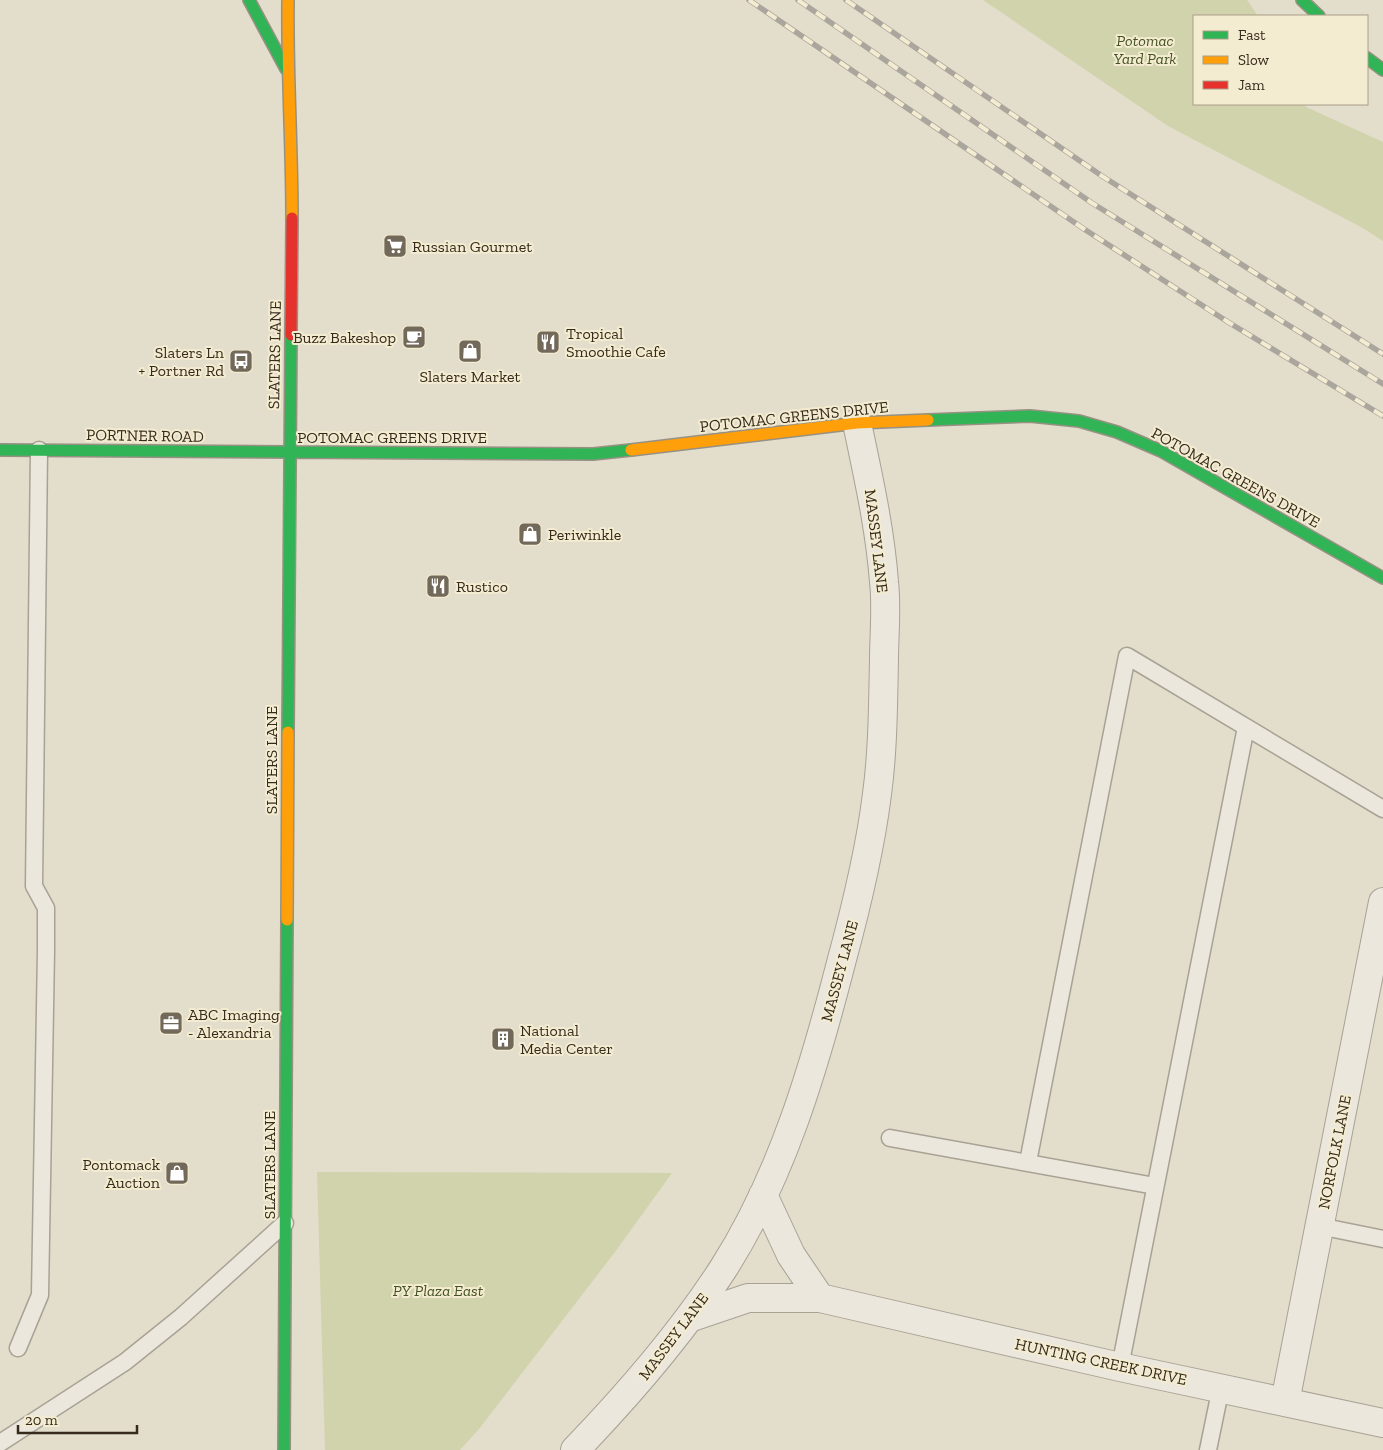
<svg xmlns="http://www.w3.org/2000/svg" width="1383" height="1450" font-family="'Zilla Slab',serif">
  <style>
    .green { fill: #d1d3ad }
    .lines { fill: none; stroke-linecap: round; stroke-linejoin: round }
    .lane-casing { stroke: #a8a295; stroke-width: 19 }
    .street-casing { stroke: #a8a295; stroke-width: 30 }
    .fast-casing { stroke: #979184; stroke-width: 14 }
    .slow-casing { stroke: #979184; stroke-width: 14 }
    .jam-casing { stroke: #979184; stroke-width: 14 }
    .lane { stroke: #ebe7dd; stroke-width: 16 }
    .street { stroke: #ebe7dd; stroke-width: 28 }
    .fast { stroke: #30b455; stroke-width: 11 }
    .slow { stroke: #ff9f0a; stroke-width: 11 }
    .jam { stroke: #e5322d; stroke-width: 11 }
    .rail-casing { stroke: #aaa69d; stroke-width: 5.5 }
    .rail { stroke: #f4ecd0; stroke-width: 4; stroke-dasharray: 11; stroke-linecap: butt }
    .labels { text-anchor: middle; stroke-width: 4; stroke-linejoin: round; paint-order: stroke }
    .park-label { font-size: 16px; font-style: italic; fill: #445224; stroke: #f4ecd0 }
    .poi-label { font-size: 16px; fill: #362a1d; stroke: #f4ecd0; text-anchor: start }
    .street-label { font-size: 16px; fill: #362a1d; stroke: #f4ecd0 }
  </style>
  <rect width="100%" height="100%" fill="#e3ddcb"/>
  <!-- green -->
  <path class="green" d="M 983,0 L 1247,0 L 1258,16 L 1194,16 L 1194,104 L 1304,104 L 1306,107 L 1383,142 L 1383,241 L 1361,227 L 1168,126 Z
    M 317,1172 L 672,1173 L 615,1252 L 479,1429 L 460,1450 L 325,1450 Z"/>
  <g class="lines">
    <!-- lane casing -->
    <g class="lane-casing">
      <path id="lane" d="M 890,1138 L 1155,1186
        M 1028,1162 L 1127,656 L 1383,809
        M 1319,1226 L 1383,1239
        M 18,1348 L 40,1295 L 46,951 L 46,908 L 34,886 L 39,450
        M 1120,1367 L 1246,727
        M 0,1443 L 125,1362 L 181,1317 L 285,1223
        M 1208,1450 L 1221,1387"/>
    </g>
    <!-- street casing -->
    <g class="street-casing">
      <path id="street" d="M 763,1195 L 791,1255 L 820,1298
        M 689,1318 L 748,1298 L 820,1298 L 1120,1367 L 1383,1423
        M 1285,1402 L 1383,902
        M 575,1450 C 629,1394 681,1334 723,1269 C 782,1177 814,1068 841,963 C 856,908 870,851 877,794 C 883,750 883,704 884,660 C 884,635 887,608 884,582 C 880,528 868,476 857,423"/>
    </g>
    <!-- fast casing -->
    <g class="fast-casing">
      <path id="fast" d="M 249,0 L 286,69
        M 1302,0 L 1319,16
        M 1367,58 L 1383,70
        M 928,420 L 1030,416 L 1079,421 L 1117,432 L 1161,451 L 1383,578
        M 0,450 L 593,454 L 631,450
        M 288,732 L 291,335
        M 284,1450 L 287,920"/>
    </g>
    <!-- slow casing -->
    <g class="slow-casing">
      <path id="slow" d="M 288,0 C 287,73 292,145 292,218
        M 631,450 L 857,423 L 928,420
        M 287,920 L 288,732"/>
    </g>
    <!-- jam casing -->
    <g class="jam-casing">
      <path id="jam" d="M 291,335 L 292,218"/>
    </g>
    <!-- lane -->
    <use href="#lane" class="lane"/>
    <!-- street -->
    <use href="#street" class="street"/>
    <!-- fast -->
    <use href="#fast" class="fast"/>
    <!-- slow -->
    <use href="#slow" class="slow"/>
    <!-- jam -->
    <use href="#jam" class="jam"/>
    <!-- rail casing -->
    <g class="rail-casing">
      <path id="rail" d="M 749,0 L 1084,229 L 1228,322 L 1383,416
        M 798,0 L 1092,203 L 1383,384
        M 846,0 L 1102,176 L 1383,354"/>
    </g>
    <!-- rail -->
    <use href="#rail" class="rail"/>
  </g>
  <!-- icons -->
  <defs>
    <g id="supermarket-square" transform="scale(1.25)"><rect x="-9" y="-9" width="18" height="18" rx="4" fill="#73695a" stroke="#f4ecd0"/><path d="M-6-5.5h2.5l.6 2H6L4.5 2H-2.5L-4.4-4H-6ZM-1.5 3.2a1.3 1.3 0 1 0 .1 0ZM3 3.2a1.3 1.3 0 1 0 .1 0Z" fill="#fff"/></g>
    <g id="cafe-square" transform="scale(1.25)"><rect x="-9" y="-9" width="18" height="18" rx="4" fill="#73695a" stroke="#f4ecd0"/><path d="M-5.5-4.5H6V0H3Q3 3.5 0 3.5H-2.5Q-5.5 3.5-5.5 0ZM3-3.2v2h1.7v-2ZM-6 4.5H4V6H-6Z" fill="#fff"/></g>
    <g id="restaurant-square" transform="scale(1.25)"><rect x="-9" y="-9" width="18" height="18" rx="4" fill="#73695a" stroke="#f4ecd0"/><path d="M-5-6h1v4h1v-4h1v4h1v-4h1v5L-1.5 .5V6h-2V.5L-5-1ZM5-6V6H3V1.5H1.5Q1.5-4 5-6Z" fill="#fff"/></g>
    <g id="shop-square" transform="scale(1.25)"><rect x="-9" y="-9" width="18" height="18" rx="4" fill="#73695a" stroke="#f4ecd0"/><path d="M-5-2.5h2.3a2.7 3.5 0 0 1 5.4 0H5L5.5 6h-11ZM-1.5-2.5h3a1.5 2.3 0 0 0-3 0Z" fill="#fff"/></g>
    <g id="bus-square" transform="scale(1.25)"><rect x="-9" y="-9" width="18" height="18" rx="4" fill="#73695a" stroke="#f4ecd0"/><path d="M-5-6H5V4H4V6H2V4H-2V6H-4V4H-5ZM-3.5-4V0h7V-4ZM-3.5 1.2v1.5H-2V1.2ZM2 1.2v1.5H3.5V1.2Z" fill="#fff"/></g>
    <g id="office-square" transform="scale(1.25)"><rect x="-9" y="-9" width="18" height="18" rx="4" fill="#73695a" stroke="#f4ecd0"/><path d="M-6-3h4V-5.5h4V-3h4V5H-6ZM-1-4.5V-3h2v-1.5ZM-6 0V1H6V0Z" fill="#fff"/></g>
    <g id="building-square" transform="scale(1.25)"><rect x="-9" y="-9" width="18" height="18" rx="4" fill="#73695a" stroke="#f4ecd0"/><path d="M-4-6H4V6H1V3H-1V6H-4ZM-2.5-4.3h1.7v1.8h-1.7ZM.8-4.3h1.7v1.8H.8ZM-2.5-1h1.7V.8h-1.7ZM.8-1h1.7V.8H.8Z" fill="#fff"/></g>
  </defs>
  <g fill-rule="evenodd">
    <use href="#supermarket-square" x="395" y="246"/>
    <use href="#cafe-square" x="414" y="337"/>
    <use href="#restaurant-square" x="548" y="342"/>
    <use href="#shop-square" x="470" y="351"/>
    <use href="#bus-square" x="241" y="361"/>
    <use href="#shop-square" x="530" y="534"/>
    <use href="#restaurant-square" x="438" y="586"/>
    <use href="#office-square" x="171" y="1023"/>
    <use href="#building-square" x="503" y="1039"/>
    <use href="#shop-square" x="177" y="1173"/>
  </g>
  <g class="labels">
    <!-- park labels -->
    <g class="park-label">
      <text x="1145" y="46">Potomac<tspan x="1145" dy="18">Yard Park</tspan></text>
      <text x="438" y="1296">PY Plaza East</text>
    </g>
    <!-- poi labels -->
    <g class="poi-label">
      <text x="412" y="252">Russian Gourmet</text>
      <text x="566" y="339">Tropical<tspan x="566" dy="18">Smoothie Cafe</tspan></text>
      <text x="396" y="343" text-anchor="end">Buzz Bakeshop</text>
      <text x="224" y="358" text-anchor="end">Slaters Ln<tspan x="224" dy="18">+ Portner Rd</tspan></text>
      <text x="470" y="382" text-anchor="middle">Slaters Market</text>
      <text x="548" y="540">Periwinkle</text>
      <text x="456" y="592">Rustico</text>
      <text x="188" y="1020">ABC Imaging<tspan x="188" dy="18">- Alexandria</tspan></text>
      <text x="520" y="1036">National<tspan x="520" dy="18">Media Center</tspan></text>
      <text x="160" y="1170" text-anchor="end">Pontomack<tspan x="160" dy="18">Auction</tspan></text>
    </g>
    <!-- street labels -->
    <g class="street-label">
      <text transform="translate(274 355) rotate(-89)" y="6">SLATERS LANE</text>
      <text transform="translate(794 416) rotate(-6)" y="6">POTOMAC GREENS DRIVE</text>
      <text transform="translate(145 435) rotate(1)" y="6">PORTNER ROAD</text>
      <text x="392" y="443">POTOMAC GREENS DRIVE</text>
      <text transform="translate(1236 477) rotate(29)" y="6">POTOMAC GREENS DRIVE</text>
      <text transform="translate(877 541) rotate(83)" y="6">MASSEY LANE</text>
      <text transform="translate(271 760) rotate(-90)" y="6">SLATERS LANE</text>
      <text transform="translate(839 971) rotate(-75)" y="6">MASSEY LANE</text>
      <text transform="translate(1334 1152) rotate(-79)" y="6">NORFOLK LANE</text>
      <text transform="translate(269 1165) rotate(-90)" y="6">SLATERS LANE</text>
      <text transform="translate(673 1336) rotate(-53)" y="6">MASSEY LANE</text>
      <text transform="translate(1101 1361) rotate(12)" y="6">HUNTING CREEK DRIVE</text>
    </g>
  </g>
  <!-- legend -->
  <rect x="1193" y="15" width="175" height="90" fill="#f4ecd0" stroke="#a89e88"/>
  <rect x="1203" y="31" width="25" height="8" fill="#30b455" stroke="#a89e88"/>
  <text x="1238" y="40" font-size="15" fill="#362a1d">Fast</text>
  <rect x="1203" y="56" width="25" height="8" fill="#ff9f0a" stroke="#a89e88"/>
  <text x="1238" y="65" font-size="15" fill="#362a1d">Slow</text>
  <rect x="1203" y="81" width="25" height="8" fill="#e5322d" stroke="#a89e88"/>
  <text x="1238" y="90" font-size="15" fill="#362a1d">Jam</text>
  <!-- scale -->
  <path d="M18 1425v8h119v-8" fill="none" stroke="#362a1d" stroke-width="2.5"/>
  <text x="25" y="1425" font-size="15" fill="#362a1d" stroke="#f4ecd0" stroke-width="4" paint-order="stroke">20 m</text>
</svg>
